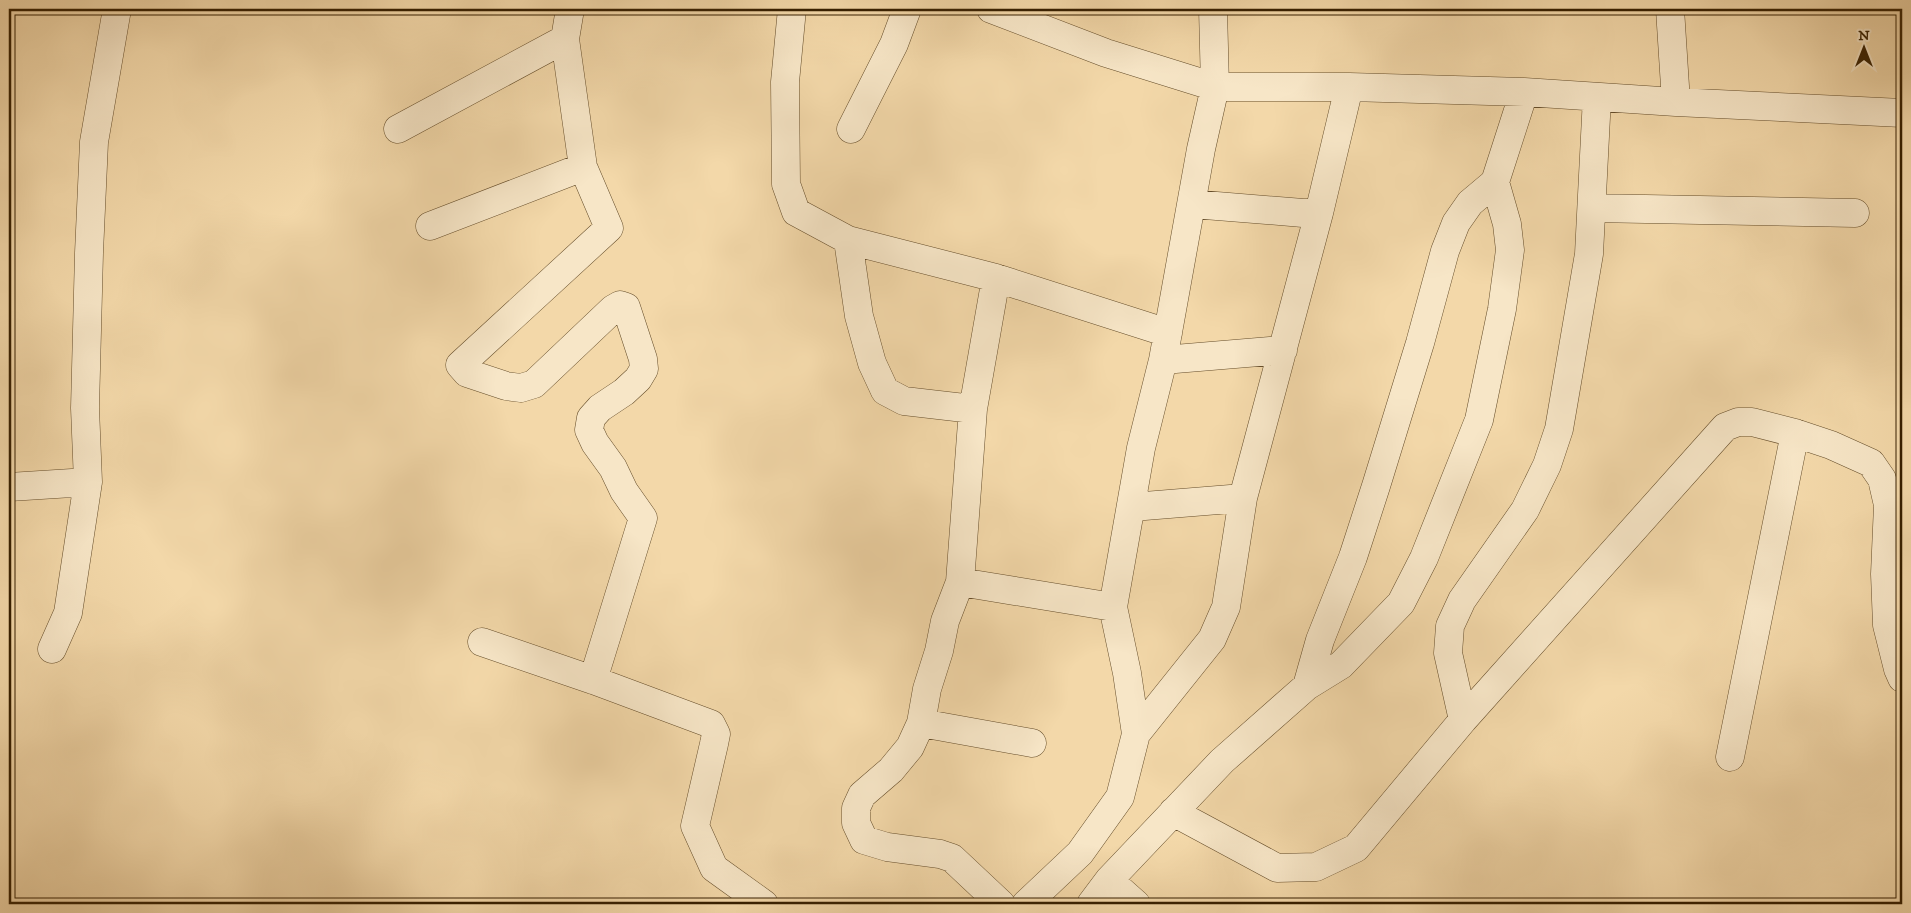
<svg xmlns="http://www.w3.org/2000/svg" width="1911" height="913" font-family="'IM FELL DW Pica',serif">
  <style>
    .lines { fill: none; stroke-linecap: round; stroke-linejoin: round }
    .minor-casing { stroke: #654d2a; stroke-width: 29 }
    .minor { stroke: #f7e6c7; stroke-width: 28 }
  </style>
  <rect width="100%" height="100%" fill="#f3d8a9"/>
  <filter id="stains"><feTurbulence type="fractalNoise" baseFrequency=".004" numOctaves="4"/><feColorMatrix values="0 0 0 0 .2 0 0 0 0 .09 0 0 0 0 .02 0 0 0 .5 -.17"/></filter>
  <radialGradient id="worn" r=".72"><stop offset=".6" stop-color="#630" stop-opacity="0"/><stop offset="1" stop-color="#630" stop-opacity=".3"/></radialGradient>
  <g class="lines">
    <!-- minor casing -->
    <g class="minor-casing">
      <path id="minor" d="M 570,9 L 565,39 L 583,167 L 609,228 L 460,365 L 467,373 L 506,386 L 521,388 L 534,384 L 613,309 L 620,305 L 626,307 L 643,359 L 644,369 L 638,379 L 624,392 L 600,408 L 591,418 L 589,430 L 595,443 L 613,468 L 624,491 L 643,518 L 593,680
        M 792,9 L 785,82 L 786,184 L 796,212 L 848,240 L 996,278 L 1168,333
        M 991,9 L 1106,53 L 1215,87 L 1349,87 L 1524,92 L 1676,102 L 1902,113
        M 1670,9 L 1676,102
        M 398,129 L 565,39
        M 851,129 L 894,44 L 907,9
        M 1192,204 L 1303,213 L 1319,213
        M 1592,208 L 1855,213
        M 430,226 L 583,167
        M 848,240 L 859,316 L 872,363 L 885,391 L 904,401 L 973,409
        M 996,278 L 973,409 L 960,582 L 945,621 L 939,651 L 927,689 L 921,723 L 910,747 L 891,770 L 862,795 L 856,808 L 856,823 L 864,840 L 887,847 L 940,854 L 952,858 L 1001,904
        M 1163,360 L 1283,350
        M 9,487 L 88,482
        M 1132,507 L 1243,498
        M 960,582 L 1113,607
        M 482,642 L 593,680 L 711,724 L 716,734 L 714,744 L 695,826 L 714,868 L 764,904
        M 52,649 L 68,613 L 88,482 L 85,408 L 89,253 L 94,142 L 117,9
        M 1307,686 L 1341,665 L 1401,603 L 1424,558 L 1479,420 L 1502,309 L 1510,250 L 1507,224 L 1495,182
        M 1463,720 L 1448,653 L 1450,626 L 1462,600 L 1525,510 L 1547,465 L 1559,429 L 1589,254 L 1597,97
        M 921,723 L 1032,743
        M 1136,734 L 1212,639 L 1226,607 L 1243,498 L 1319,213 L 1349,87
        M 1730,757 L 1795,433
        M 1173,812 L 1277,868 L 1316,867 L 1356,848 L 1463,720 L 1725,427 L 1738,422 L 1752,422 L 1795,433 L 1831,445 L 1871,463 L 1882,479 L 1888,505 L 1885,574 L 1887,625 L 1898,669 L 1902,678
        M 1109,880 L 1136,904
        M 1026,904 L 1080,853 L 1120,797 L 1136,734 L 1127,673 L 1113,607 L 1141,448 L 1163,360 L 1201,149 L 1215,87 L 1213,9
        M 1091,904 L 1109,880 L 1222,761 L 1307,686 L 1320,640 L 1353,557 L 1376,486 L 1420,343 L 1445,251 L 1456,223 L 1470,203 L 1495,182 L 1524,92"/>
    </g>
    <!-- minor -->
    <use href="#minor" class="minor"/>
  </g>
  <!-- margin -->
  <rect width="1911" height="913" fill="none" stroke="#f3d8a9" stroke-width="30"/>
  <rect x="10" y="10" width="1891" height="893" fill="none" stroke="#361f00" stroke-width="2.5"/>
  <rect x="15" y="15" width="1881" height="883" fill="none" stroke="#361f00"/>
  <!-- north arrow -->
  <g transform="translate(1864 48)" stroke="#f7e6c7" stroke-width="4" paint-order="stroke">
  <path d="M0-4L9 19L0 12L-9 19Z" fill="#361f00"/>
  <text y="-8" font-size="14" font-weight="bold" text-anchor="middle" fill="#361f00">N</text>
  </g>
  <rect width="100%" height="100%" filter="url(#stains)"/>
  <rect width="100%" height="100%" fill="url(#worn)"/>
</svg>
